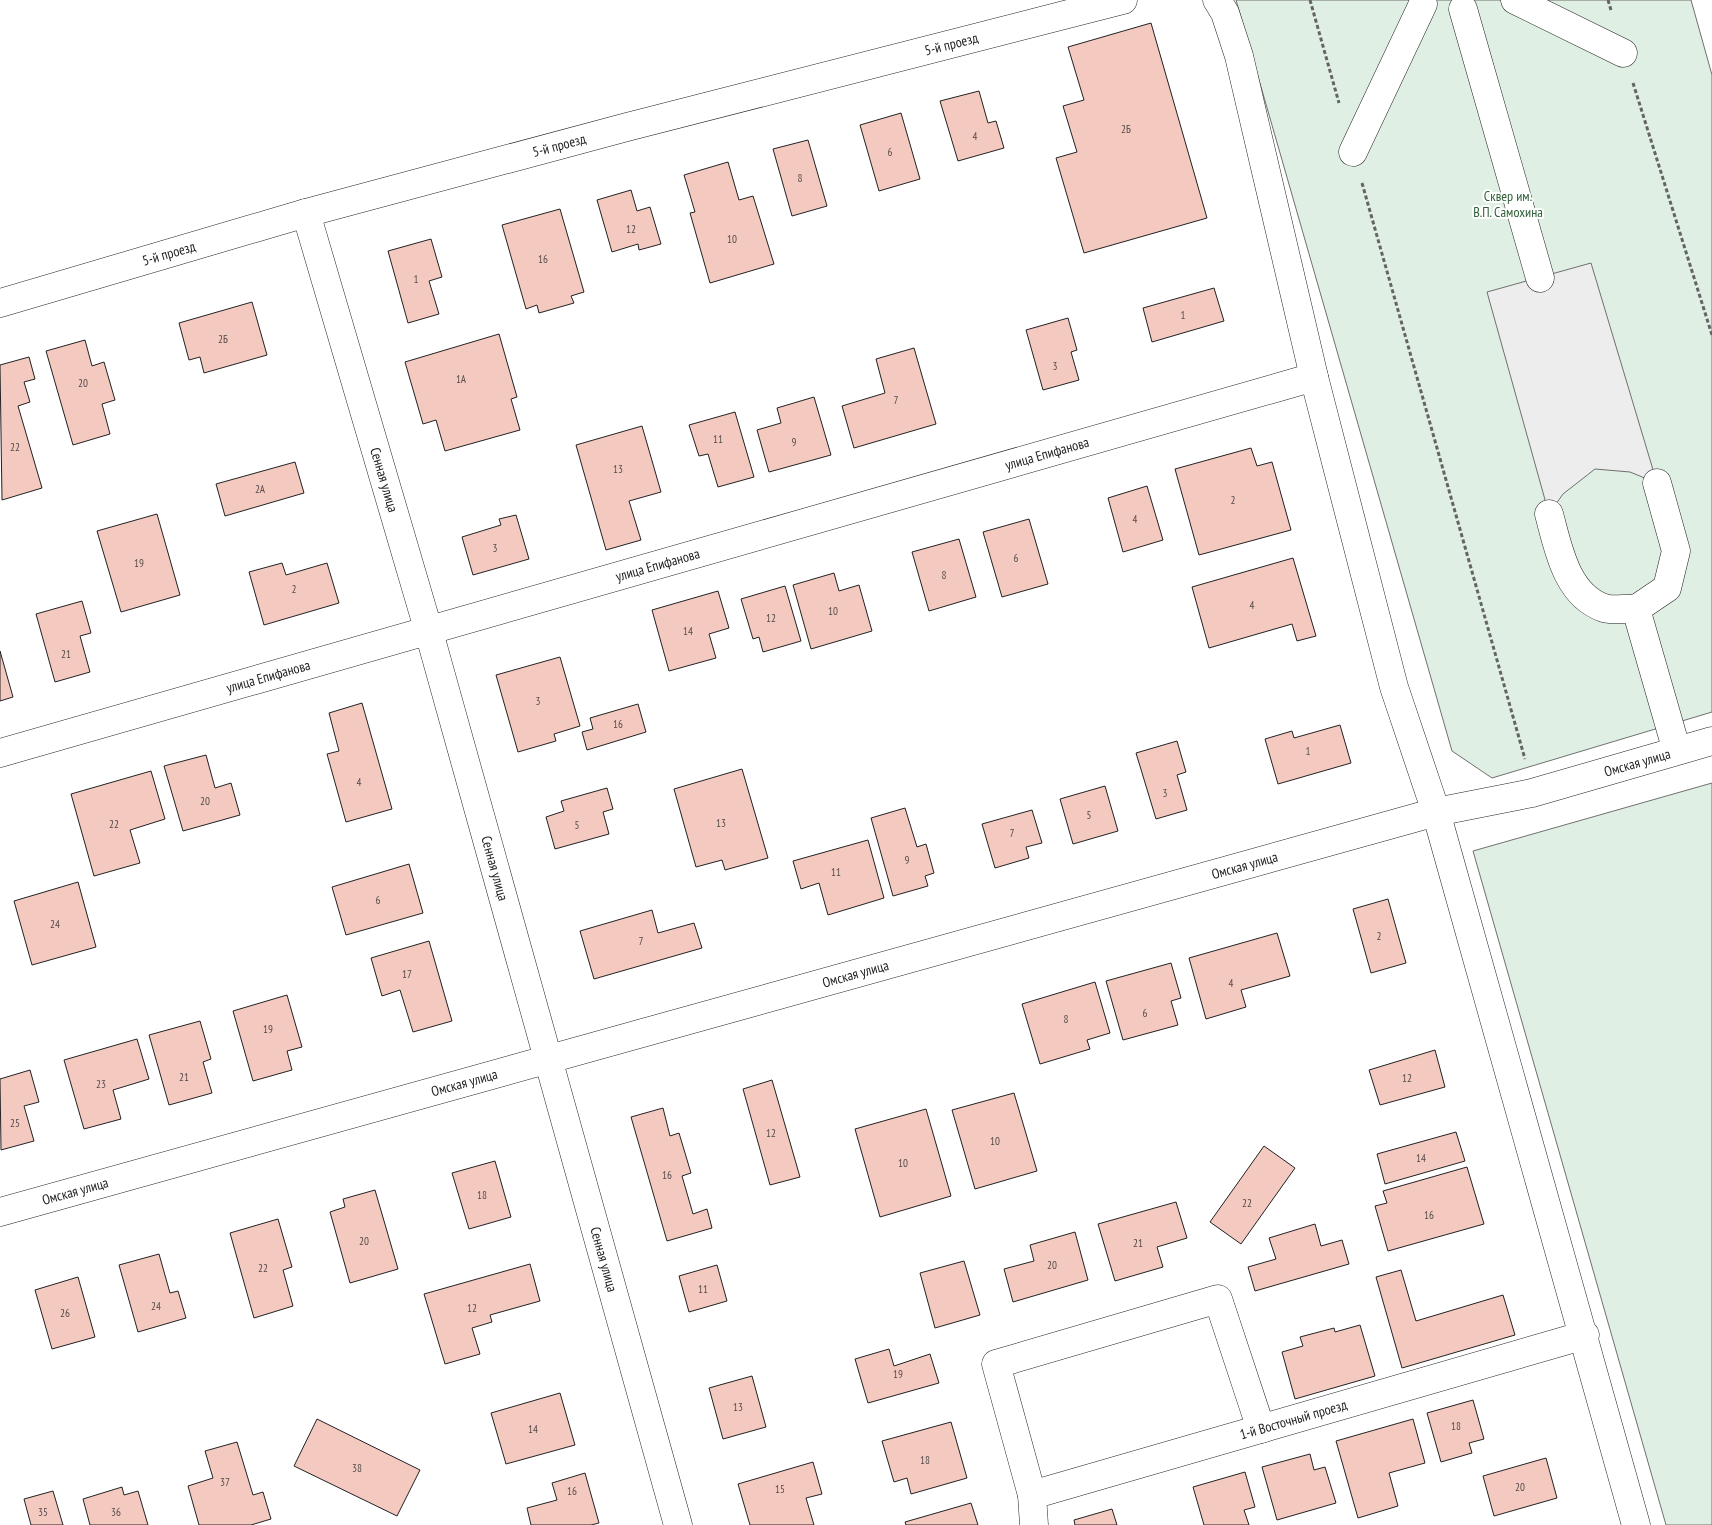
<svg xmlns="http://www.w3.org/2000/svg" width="1712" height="1525" font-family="'PT Sans Narrow',sans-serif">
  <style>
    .green { fill: #e0efe3; stroke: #6f6f6f }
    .parking { fill: #ededed; stroke: #6f6f6f }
    .building { fill: #f3c9c0; stroke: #222 }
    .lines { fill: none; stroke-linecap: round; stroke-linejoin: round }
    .minor-casing { stroke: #222; stroke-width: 29 }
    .path { stroke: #646464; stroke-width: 3; stroke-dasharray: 4 2.5; stroke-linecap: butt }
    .minor { stroke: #fff; stroke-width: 28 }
    .labels { text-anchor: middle; stroke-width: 4; stroke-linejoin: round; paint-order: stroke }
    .number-label { font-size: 11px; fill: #564c4a }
    .street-label { font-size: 14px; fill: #222; stroke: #fff }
    .park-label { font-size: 14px; fill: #2f5e38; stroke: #fff }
  </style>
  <rect width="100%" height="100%" fill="#fff"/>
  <!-- green -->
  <path class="green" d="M 1236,0 L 1691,0 L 1712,75 L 1712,712 L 1492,778 L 1452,751 Z
    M 1712,783 L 1712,1525 L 1666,1525 L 1473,851 Z"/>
  <!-- parking -->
  <path class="parking" d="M 1591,263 L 1657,483 L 1630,472 L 1595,469 L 1563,494 L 1549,514 L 1487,292 Z"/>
  <!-- building -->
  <path class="building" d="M 1151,23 L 1207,218 L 1084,253 L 1056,158 L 1077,152 L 1063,106 L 1084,100 L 1068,47 Z
    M 979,91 L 988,123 L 996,121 L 1004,148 L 958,161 L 940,101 Z
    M 901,113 L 920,179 L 879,191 L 860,125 Z
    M 808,140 L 827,206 L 792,216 L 773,149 Z
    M 728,162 L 739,200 L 753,196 L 774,264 L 710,283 L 690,213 L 695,212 L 684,175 Z
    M 631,190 L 637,211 L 650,207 L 661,244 L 639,250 L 638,244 L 612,252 L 597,200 Z
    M 560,209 L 584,292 L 571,296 L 574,303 L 539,313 L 537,305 L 526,309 L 502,225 Z
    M 431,239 L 442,277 L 429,281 L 439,314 L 408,323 L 388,251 Z
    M 1214,288 L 1224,321 L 1152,342 L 1143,308 Z
    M 252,302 L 267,355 L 204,373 L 200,357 L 189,360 L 179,323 Z
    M 1068,318 L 1077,350 L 1071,352 L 1079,380 L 1043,390 L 1026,330 Z
    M 499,334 L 517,397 L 511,399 L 520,430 L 445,451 L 436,420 L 423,424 L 405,362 Z
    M 85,340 L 92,366 L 104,362 L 115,400 L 102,404 L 110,434 L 73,445 L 46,351 Z
    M 914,348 L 936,424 L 854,448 L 842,406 L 885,393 L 876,359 Z
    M 29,357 L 35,379 L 24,382 L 30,402 L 18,406 L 42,488 L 2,500 L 0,365 Z
    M 814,397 L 831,455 L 769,472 L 757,430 L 781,423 L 777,408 Z
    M 735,412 L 754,477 L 718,487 L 708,454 L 699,456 L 689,425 Z
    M 642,426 L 661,492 L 629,501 L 641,540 L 606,550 L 576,445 Z
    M 1251,448 L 1257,466 L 1272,462 L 1291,530 L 1199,555 L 1175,469 Z
    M 295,462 L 304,493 L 225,516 L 216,484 Z
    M 1147,486 L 1163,540 L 1123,552 L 1108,498 Z
    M 157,514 L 180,595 L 121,612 L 97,531 Z
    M 516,515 L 529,559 L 473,575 L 462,537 L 501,525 L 499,519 Z
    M 1029,519 L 1048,584 L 1002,597 L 983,532 Z
    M 959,539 L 976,597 L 929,611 L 912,552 Z
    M 1293,558 L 1316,636 L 1297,641 L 1292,624 L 1209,648 L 1192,587 Z
    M 282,563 L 286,575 L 327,563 L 339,603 L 264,625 L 249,572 Z
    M 834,573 L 839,591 L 859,585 L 872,631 L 811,649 L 793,585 Z
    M 785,586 L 801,641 L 763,652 L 759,637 L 753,639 L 741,599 Z
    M 718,591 L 729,628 L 709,634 L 716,658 L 669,671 L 652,610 Z
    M 82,601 L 91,633 L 80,636 L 90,672 L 55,682 L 36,614 Z
    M 0,651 L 13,697 L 0,701 Z
    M 560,657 L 580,726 L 554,734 L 556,741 L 518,752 L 496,675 Z
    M 362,703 L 392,809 L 346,822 L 327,754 L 339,751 L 329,713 Z
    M 638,704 L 646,732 L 587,750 L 582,732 L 593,729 L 590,718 Z
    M 1340,725 L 1351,763 L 1278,784 L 1265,739 L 1292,731 L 1294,738 Z
    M 1177,741 L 1186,772 L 1177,775 L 1187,810 L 1156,819 L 1136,753 Z
    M 206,755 L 215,788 L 231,783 L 240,815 L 183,831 L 164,766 Z
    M 742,769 L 768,858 L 725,870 L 722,860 L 696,867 L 674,789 Z
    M 151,771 L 165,819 L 130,830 L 140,863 L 94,876 L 71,794 Z
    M 1105,786 L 1118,831 L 1073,844 L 1060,799 Z
    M 607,788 L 613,809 L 603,812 L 609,834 L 555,849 L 546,817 L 564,811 L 561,801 Z
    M 905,808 L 917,847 L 926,844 L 934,873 L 925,876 L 928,886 L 893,896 L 871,818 Z
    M 1032,810 L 1042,843 L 1026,847 L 1029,858 L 995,868 L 982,824 Z
    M 868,840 L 884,898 L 828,915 L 819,883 L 801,889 L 793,861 Z
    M 409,864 L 423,913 L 346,935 L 332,887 Z
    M 78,882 L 96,947 L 32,965 L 14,901 Z
    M 1388,899 L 1406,963 L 1371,973 L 1353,909 Z
    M 652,910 L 658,933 L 694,923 L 702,948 L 594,979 L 580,931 Z
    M 1277,933 L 1290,976 L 1241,990 L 1246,1007 L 1206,1019 L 1189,958 Z
    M 429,941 L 452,1021 L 413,1032 L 400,990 L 382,996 L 371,958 Z
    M 1171,963 L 1181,998 L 1171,1001 L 1178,1025 L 1123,1040 L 1106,981 Z
    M 1095,982 L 1110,1033 L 1087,1040 L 1090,1049 L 1040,1064 L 1022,1004 Z
    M 287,995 L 302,1047 L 287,1051 L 292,1070 L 253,1081 L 233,1011 Z
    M 200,1021 L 211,1059 L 203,1062 L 212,1093 L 169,1105 L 149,1035 Z
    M 137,1039 L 149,1079 L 113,1090 L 121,1119 L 84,1129 L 64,1060 Z
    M 1435,1050 L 1445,1087 L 1380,1105 L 1369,1070 Z
    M 30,1070 L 39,1102 L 24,1106 L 34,1141 L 1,1150 L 0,1079 Z
    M 772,1080 L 800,1177 L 770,1185 L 743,1089 Z
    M 1014,1093 L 1037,1171 L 975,1189 L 952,1110 Z
    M 663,1108 L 670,1136 L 679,1133 L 691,1173 L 682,1176 L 693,1214 L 707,1209 L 712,1228 L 667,1241 L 631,1117 Z
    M 926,1109 L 951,1196 L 880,1217 L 855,1129 Z
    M 1456,1132 L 1465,1161 L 1385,1184 L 1377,1154 Z
    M 1264,1146 L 1295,1168 L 1241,1244 L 1210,1222 Z
    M 495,1161 L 511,1217 L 469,1229 L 452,1173 Z
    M 1467,1167 L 1484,1224 L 1388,1251 L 1375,1206 L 1387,1203 L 1383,1191 Z
    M 375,1190 L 398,1269 L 350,1283 L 330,1212 L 345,1207 L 343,1199 Z
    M 1176,1202 L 1187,1238 L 1157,1247 L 1163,1267 L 1115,1281 L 1098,1224 Z
    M 278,1219 L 292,1267 L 283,1270 L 293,1306 L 254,1318 L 230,1233 Z
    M 1315,1224 L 1321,1246 L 1342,1240 L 1349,1264 L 1255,1291 L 1248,1267 L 1276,1259 L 1269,1238 Z
    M 1075,1232 L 1088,1280 L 1013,1302 L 1004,1269 L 1034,1261 L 1030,1245 Z
    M 159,1254 L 170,1293 L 178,1291 L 186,1318 L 138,1332 L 119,1265 Z
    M 964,1261 L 980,1315 L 935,1328 L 920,1273 Z
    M 530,1264 L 540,1301 L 490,1315 L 492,1322 L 472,1328 L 480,1354 L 445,1364 L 424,1294 Z
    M 717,1265 L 727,1301 L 689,1312 L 679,1276 Z
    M 1401,1270 L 1416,1321 L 1503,1295 L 1515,1335 L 1402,1368 L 1376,1277 Z
    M 78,1277 L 95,1337 L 52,1349 L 35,1290 Z
    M 1360,1325 L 1375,1376 L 1295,1399 L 1282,1352 L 1303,1346 L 1300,1337 L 1334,1328 L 1335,1332 Z
    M 889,1349 L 894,1366 L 930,1354 L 939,1383 L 868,1403 L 855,1359 Z
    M 752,1376 L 766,1427 L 723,1439 L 709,1388 Z
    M 560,1393 L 575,1445 L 506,1464 L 491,1413 Z
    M 1473,1400 L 1484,1439 L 1469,1443 L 1472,1453 L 1441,1462 L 1427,1413 Z
    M 317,1419 L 420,1470 L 397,1516 L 294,1466 Z
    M 1413,1419 L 1425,1463 L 1389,1473 L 1398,1506 L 1358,1518 L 1336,1441 Z
    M 951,1422 L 967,1478 L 911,1494 L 907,1478 L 894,1482 L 882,1441 Z
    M 237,1442 L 253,1495 L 263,1492 L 271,1519 L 251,1525 L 199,1525 L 188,1486 L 213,1478 L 205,1451 Z
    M 1310,1454 L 1314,1470 L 1325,1467 L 1336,1503 L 1277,1520 L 1262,1467 Z
    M 1546,1458 L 1557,1498 L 1494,1516 L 1483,1476 Z
    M 813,1462 L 822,1494 L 806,1498 L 814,1525 L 750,1525 L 738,1484 Z
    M 1245,1472 L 1255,1507 L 1244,1510 L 1249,1525 L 1204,1525 L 1193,1487 Z
    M 585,1473 L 599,1523 L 591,1525 L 531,1525 L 527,1508 L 557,1500 L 552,1483 Z
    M 122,1487 L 124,1495 L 138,1491 L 148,1525 L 90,1525 L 83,1499 Z
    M 53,1491 L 63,1525 L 31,1525 L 24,1499 Z
    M 971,1503 L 978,1525 L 906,1525 L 905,1522 Z
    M 1112,1509 L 1117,1525 L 1075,1525 L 1074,1520 Z"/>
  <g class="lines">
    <!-- minor casing -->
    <g class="minor-casing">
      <g id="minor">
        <path d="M 1217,0 L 1225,13 L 1239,56 L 1314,377 L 1394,687 L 1436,812 L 1636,1525"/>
        <path d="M 1515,0 L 1623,53"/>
        <path d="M 1463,9 L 1540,278"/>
        <path d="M 1353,152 L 1423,4"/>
        <path id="s1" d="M 306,213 L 429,632 L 678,1525"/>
        <path id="s2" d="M 0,303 L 306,213 L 627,127 L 1123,0"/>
        <path d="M 1657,483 L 1676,551 L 1667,588 L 1636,609 L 1674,741"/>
        <path d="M 1549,514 C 1558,547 1566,595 1604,608 C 1613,611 1626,608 1636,609"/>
        <path id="s3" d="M 0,753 L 1314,377"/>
        <path id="s4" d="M 0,1212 L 1436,812 L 1532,793 L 1712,741"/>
        <path d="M 1032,1495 L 996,1364 L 1218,1299 L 1261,1429"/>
        <path id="s5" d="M 1034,1525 L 1032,1495 L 1585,1335"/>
      </g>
    </g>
    <!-- path -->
    <path class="path" d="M 1310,0 L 1339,103
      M 1608,0 L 1611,10
      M 1633,83 L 1712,335
      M 1362,183 L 1525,759"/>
    <!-- minor -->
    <use href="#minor" class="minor"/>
  </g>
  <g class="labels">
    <!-- number labels -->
    <g class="number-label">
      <text x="1126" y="133">2Б</text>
      <text x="975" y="140">4</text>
      <text x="890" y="156">6</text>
      <text x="800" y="182">8</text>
      <text x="631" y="233">12</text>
      <text x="732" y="243">10</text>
      <text x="543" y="263">16</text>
      <text x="416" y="283">1</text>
      <text x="1183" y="319">1</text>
      <text x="223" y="343">2Б</text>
      <text x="1055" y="370">3</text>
      <text x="461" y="383">1А</text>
      <text x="83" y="387">20</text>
      <text x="896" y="404">7</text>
      <text x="718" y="443">11</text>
      <text x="794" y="446">9</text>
      <text x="15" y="451">22</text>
      <text x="618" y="473">13</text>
      <text x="260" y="493">2А</text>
      <text x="1233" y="504">2</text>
      <text x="1135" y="523">4</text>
      <text x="495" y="552">3</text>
      <text x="1016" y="562">6</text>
      <text x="139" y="567">19</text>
      <text x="944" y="579">8</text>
      <text x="294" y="593">2</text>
      <text x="1252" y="609">4</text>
      <text x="833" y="615">10</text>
      <text x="771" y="622">12</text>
      <text x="688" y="635">14</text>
      <text x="66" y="658">21</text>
      <text x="538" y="705">3</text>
      <text x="618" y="728">16</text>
      <text x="1308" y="755">1</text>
      <text x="359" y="786">4</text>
      <text x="1165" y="797">3</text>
      <text x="205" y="805">20</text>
      <text x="1089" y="819">5</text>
      <text x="721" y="827">13</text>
      <text x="114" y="828">22</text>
      <text x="577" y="829">5</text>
      <text x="1012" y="837">7</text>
      <text x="907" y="864">9</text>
      <text x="836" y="876">11</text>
      <text x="378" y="904">6</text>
      <text x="55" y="928">24</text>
      <text x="1379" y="940">2</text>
      <text x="641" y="945">7</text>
      <text x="407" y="978">17</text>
      <text x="1231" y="987">4</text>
      <text x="1145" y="1017">6</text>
      <text x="1066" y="1023">8</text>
      <text x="268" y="1033">19</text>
      <text x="184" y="1081">21</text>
      <text x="1407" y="1082">12</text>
      <text x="101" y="1088">23</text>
      <text x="15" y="1127">25</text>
      <text x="771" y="1137">12</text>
      <text x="995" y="1145">10</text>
      <text x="1421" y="1162">14</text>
      <text x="903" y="1167">10</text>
      <text x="667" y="1179">16</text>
      <text x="482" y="1199">18</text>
      <text x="1247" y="1207">22</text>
      <text x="1429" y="1219">16</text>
      <text x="364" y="1245">20</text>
      <text x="1138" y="1247">21</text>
      <text x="1052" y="1269">20</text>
      <text x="263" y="1272">22</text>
      <text x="703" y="1293">11</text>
      <text x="156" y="1310">24</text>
      <text x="472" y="1312">12</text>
      <text x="65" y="1317">26</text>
      <text x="898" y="1378">19</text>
      <text x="738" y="1411">13</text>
      <text x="1456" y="1430">18</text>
      <text x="533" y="1433">14</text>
      <text x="925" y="1464">18</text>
      <text x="357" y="1472">38</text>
      <text x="225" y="1486">37</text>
      <text x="1520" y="1491">20</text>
      <text x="780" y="1493">15</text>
      <text x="572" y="1495">16</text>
      <text x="43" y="1516">35</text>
      <text x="116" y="1516">36</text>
    </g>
    <!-- street labels -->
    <g class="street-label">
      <text dy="5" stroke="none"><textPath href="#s2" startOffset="986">5-й проезд</textPath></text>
      <text dy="5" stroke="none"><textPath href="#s2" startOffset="581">5-й проезд</textPath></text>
      <text dy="5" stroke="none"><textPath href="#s2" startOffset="176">5-й проезд</textPath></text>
      <text dy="5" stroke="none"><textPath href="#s3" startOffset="1089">улица Епифанова</textPath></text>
      <text dy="5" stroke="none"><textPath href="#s1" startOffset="278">Сенная улица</textPath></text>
      <text dy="5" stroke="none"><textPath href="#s3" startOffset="684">улица Епифанова</textPath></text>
      <text dy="5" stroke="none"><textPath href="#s3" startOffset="279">улица Епифанова</textPath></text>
      <text dy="5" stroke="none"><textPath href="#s4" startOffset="1698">Омская улица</textPath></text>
      <text dy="5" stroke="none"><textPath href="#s4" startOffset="1292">Омская улица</textPath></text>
      <text dy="5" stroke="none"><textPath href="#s1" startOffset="682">Сенная улица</textPath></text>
      <text dy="5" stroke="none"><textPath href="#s4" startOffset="888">Омская улица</textPath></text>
      <text dy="5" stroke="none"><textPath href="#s4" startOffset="482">Омская улица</textPath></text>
      <text dy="5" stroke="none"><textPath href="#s4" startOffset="78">Омская улица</textPath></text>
      <text dy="5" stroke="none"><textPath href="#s1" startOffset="1088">Сенная улица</textPath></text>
      <text dy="5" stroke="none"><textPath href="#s5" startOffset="302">1-й Восточный проезд</textPath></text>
    </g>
    <!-- park labels -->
    <g class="park-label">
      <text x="1508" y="201">Сквер им.<tspan x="1508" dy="16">В.П. Самохина</tspan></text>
    </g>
  </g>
</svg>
